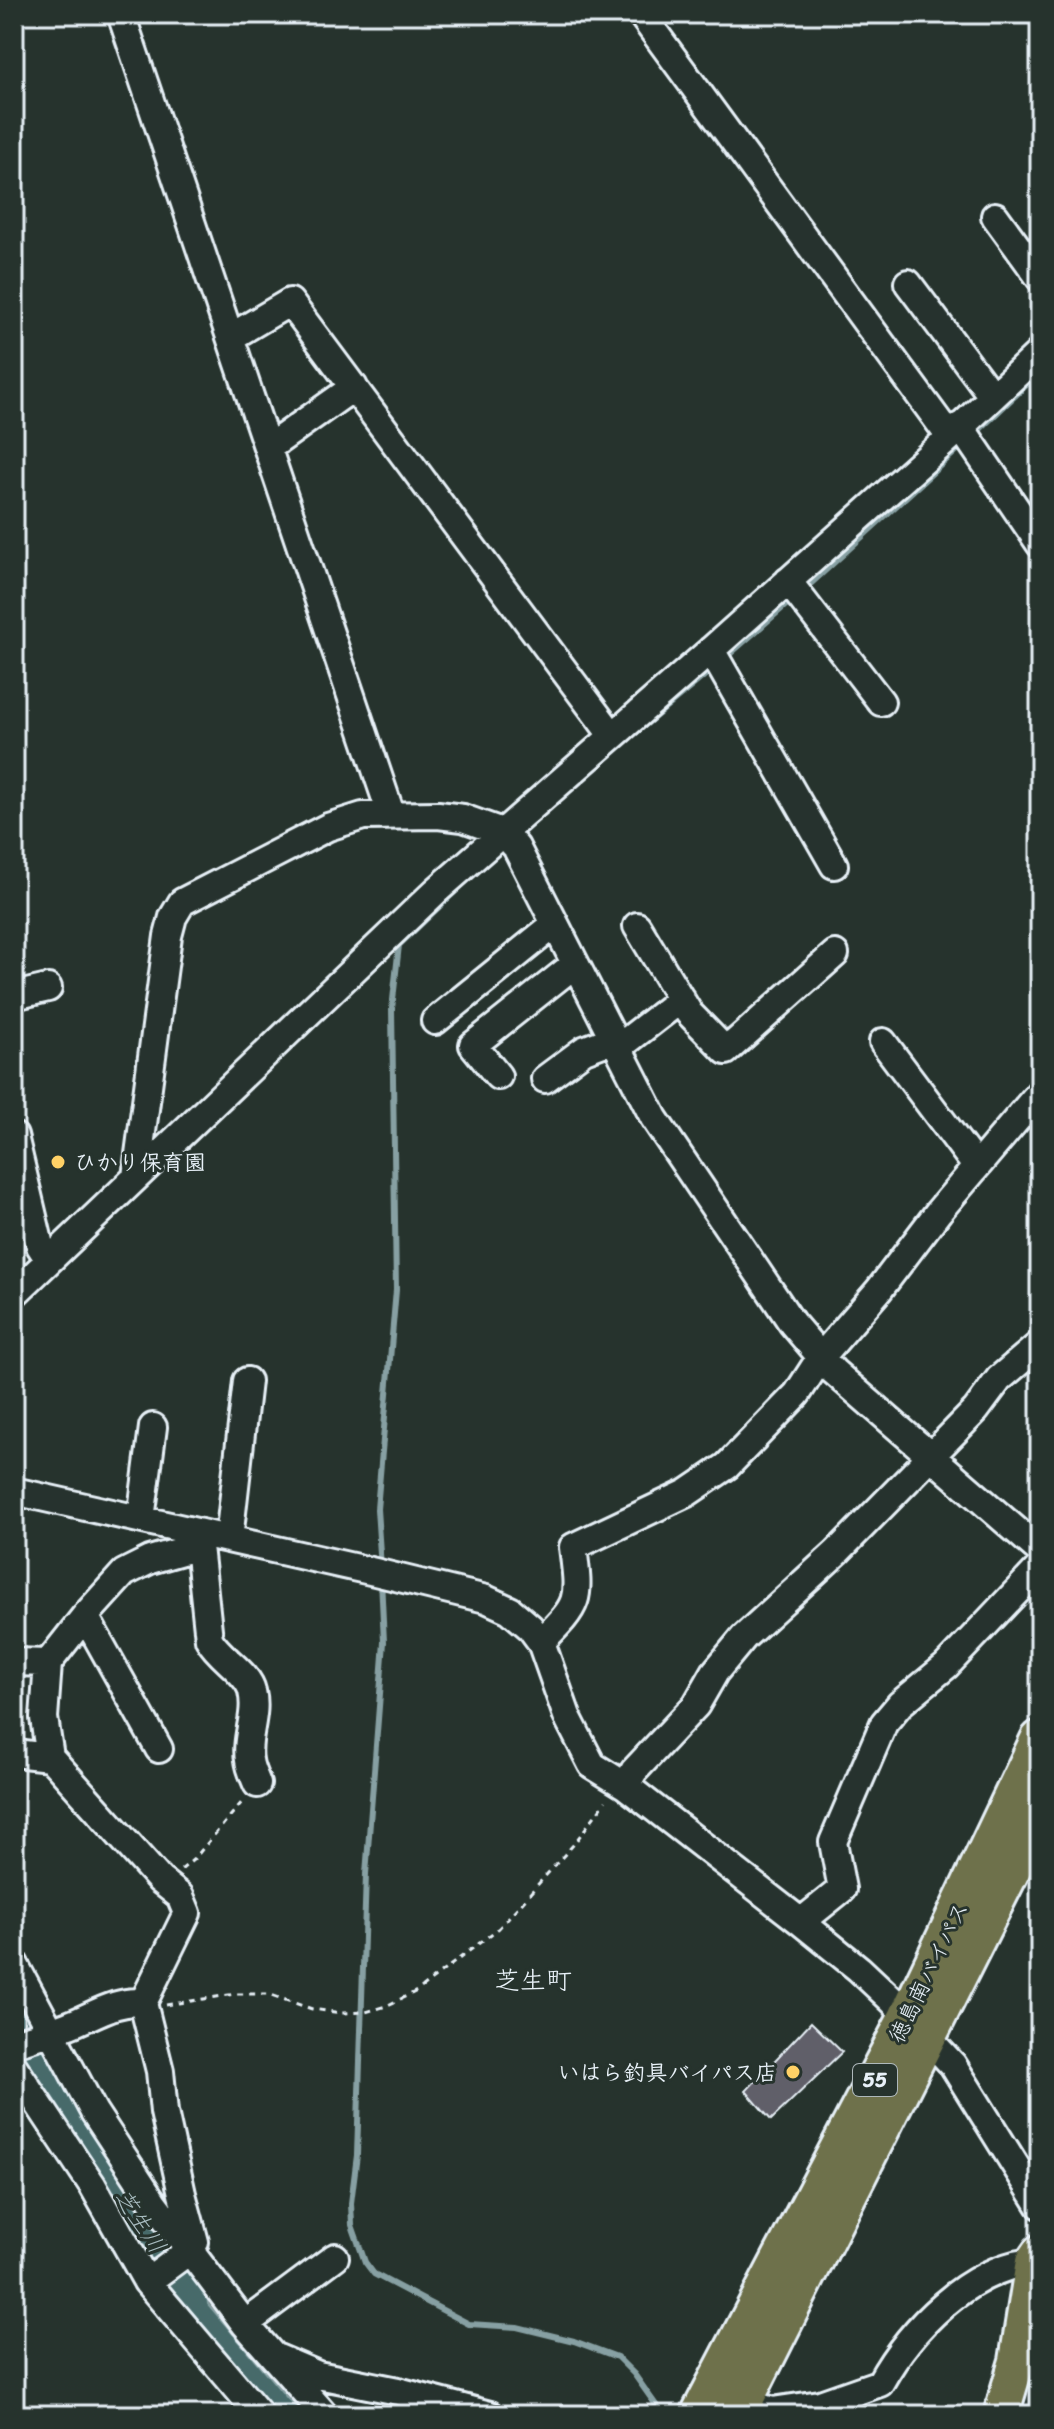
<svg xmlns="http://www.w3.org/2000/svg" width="1054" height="2429" font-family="Sriracha,'Klee One',sans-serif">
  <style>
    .water { fill: #466a6a; stroke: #87a0a3; stroke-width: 2 }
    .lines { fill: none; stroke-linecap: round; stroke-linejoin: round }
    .stream { stroke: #87a0a3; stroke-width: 6 }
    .building { fill: #605e69; stroke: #e8f1f8; stroke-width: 2 }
    .minor-casing { stroke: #e8f1f8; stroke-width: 32 }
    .major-casing { stroke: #e8f1f8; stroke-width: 40 }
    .highway-casing { stroke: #e8f1f8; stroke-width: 44 }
    .path { stroke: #e8f1f8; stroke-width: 3; stroke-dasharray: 6 6; stroke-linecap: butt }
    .minor { stroke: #26332d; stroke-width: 26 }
    .major { stroke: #6e714b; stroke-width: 34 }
    .highway { stroke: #6e714b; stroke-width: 38 }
    .poi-dot { fill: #ffd166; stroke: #26332d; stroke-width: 3 }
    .labels { text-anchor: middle; stroke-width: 6; stroke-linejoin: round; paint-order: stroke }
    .shield { fill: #26332d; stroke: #aeb8bb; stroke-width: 2 }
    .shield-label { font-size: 20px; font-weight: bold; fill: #e8f1f8 }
    .poi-label { font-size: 22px; font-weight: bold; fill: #e8f1f8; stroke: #26332d; text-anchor: start }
    .street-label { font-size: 22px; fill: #e8f1f8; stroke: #26332d }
    .water-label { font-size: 24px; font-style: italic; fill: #a7bbbf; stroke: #26332d }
    .quarter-label { font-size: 26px; fill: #e8f1f8; stroke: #26332d }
  </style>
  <rect width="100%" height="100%" fill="#26332d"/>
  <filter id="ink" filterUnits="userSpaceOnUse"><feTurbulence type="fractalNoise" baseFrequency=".0125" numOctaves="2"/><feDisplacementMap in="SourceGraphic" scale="16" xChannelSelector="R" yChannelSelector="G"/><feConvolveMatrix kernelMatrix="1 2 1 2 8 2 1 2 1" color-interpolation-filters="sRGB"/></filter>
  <g filter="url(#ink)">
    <!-- water -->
    <path class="water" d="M 14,1989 L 60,2075 L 142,2214 L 156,2226 L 207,2293 L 208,2304 L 288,2399 L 305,2415 L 272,2415 L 181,2311 L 14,2054 Z"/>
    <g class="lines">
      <!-- stream -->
      <path class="stream" d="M 973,436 L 1040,372
        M 805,589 L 965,443
        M 723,660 L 793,599
        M 637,732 L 715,667
        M 381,1568 L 377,1509 L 396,1290 L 392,1009 L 399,945 L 463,884
        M 381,1579 L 384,1642 L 366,1874 L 357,2155 L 351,2203 L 352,2225 L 365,2262 L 374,2274 L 469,2324 L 517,2327 L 574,2341 L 617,2357 L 634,2374 L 663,2415"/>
    </g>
    <!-- building -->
    <path class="building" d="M 811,2022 L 842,2052 L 771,2120 L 746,2091 Z"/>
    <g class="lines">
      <!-- minor casing -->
      <g class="minor-casing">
        <path id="minor" d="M 121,14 L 391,814
          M 641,14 L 950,437
          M 995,216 L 1040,278
          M 908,283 L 992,396
          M 231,337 L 290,302 L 612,735
          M 960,426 L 1040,544
          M 268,448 L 354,387
          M 788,581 L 881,702
          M 711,650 L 834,865
          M 637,926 L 689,1013 L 726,1051 L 835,954
          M 14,996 L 48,988
          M 435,1021 L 555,924
          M 883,1042 L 976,1166
          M 618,1048 L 681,999
          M 498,1076 L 473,1045 L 575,964
          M 545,1079 L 584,1050 L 613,1039
          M 14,1136 L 40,1246 L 49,1260
          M 136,1177 L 168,936 L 173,917 L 182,902 L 328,827 L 363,816 L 438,815 L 463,818 L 502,832 L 516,847 L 654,1118 L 792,1323 L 833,1371 L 1040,1551
          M 14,1294 L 436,891 L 711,650 L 950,437 L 1040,352
          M 14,1491 L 375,1572 L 486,1599 L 510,1610 L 530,1627 L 541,1642 L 567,1716 L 592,1765 L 626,1786 L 801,1922 L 859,1969 L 893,2001 L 953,2065 L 1040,2205
          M 141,1519 L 153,1427
          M 229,1539 L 247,1381
          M 199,1546 L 209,1639 C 219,1658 248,1672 252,1691 C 258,1715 245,1737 249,1760 C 250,1769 254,1776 257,1784
          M 85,1616 L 159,1749
          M 541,1642 C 580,1603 580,1602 573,1547 L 687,1493 L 727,1466 L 797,1394 L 821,1357 L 879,1290 L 939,1211 L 1040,1092
          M 14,1662 L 48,1663
          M 14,1753 L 50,1757
          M 626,1786 L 634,1771 L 696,1705 L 715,1672 L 744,1637 L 837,1552 L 976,1410 L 999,1379 L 1040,1344
          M 801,1922 L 842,1889 L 833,1842 L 884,1723 L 900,1704 L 946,1666 L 1040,1567
          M 14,1963 L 94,2112 L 153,2202 L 245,2324 L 325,2415
          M 14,2043 C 33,2037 51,2032 69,2025 C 91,2017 119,1998 143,2003
          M 14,2067 L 93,2186 L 147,2282 L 189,2251 L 195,2242 L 182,2194 L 164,2112 L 160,2071 L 143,2003 L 187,1913 L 180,1896 L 160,1880 L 50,1757 L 44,1718 L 48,1663 L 85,1616 L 124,1573 L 150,1560 L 199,1546 L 201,1534
          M 147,2282 L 260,2415
          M 245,2324 L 335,2257
          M 278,2358 L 318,2375 L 398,2391 L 490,2415
          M 743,2401 L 772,2411 L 820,2404 L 880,2383 C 910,2329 969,2268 1033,2262"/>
      </g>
      <!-- major casing -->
      <g class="major-casing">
        <path id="major" d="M 1001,2415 L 1017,2361 L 1033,2262 L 1040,2252"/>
      </g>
      <!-- highway casing -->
      <g class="highway-casing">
        <path id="highway" d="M 700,2415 L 908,2018 L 1040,1740
          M 736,2415 L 1040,1811"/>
      </g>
      <!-- path -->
      <path class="path" d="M 181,1870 L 194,1859 L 243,1801
        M 166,2005 L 235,1994 L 268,1994 L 312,2009 L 342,2013 L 366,2012 L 386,2006 L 417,1991 L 499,1928 L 573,1845 L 606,1801"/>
      <!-- minor -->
      <use href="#minor" class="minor"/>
      <!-- major -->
      <use href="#major" class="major"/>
      <!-- highway -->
      <use href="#highway" class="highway"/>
    </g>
  </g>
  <!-- markers -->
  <g class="poi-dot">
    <circle cx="58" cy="1162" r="8"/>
    <circle cx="793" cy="2072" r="8"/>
  </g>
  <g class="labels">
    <!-- shield labels -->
    <rect class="shield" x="853" y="2064" width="44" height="32" rx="6"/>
    <g class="shield-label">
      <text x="875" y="2087">55</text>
    </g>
    <!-- poi labels -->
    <g class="poi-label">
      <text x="74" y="1170">ひかり保育園</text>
      <text x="777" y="2080" text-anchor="end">いはら釣具バイパス店</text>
    </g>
    <!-- street labels -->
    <g class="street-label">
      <text transform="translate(928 1972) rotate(-64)" y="8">徳島南バイパス</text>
    </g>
    <!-- water labels -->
    <g class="water-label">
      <text transform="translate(140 2221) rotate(56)" y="8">芝生川</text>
    </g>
    <!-- quarter labels -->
    <g class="quarter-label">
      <text x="533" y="1989">芝生町</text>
    </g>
  </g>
  <!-- margin -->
  <rect width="1054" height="2429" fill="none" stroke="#26332d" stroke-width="48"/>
  <rect x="24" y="24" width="1006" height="2381" fill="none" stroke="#e8f1f8" stroke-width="3" filter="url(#ink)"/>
</svg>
